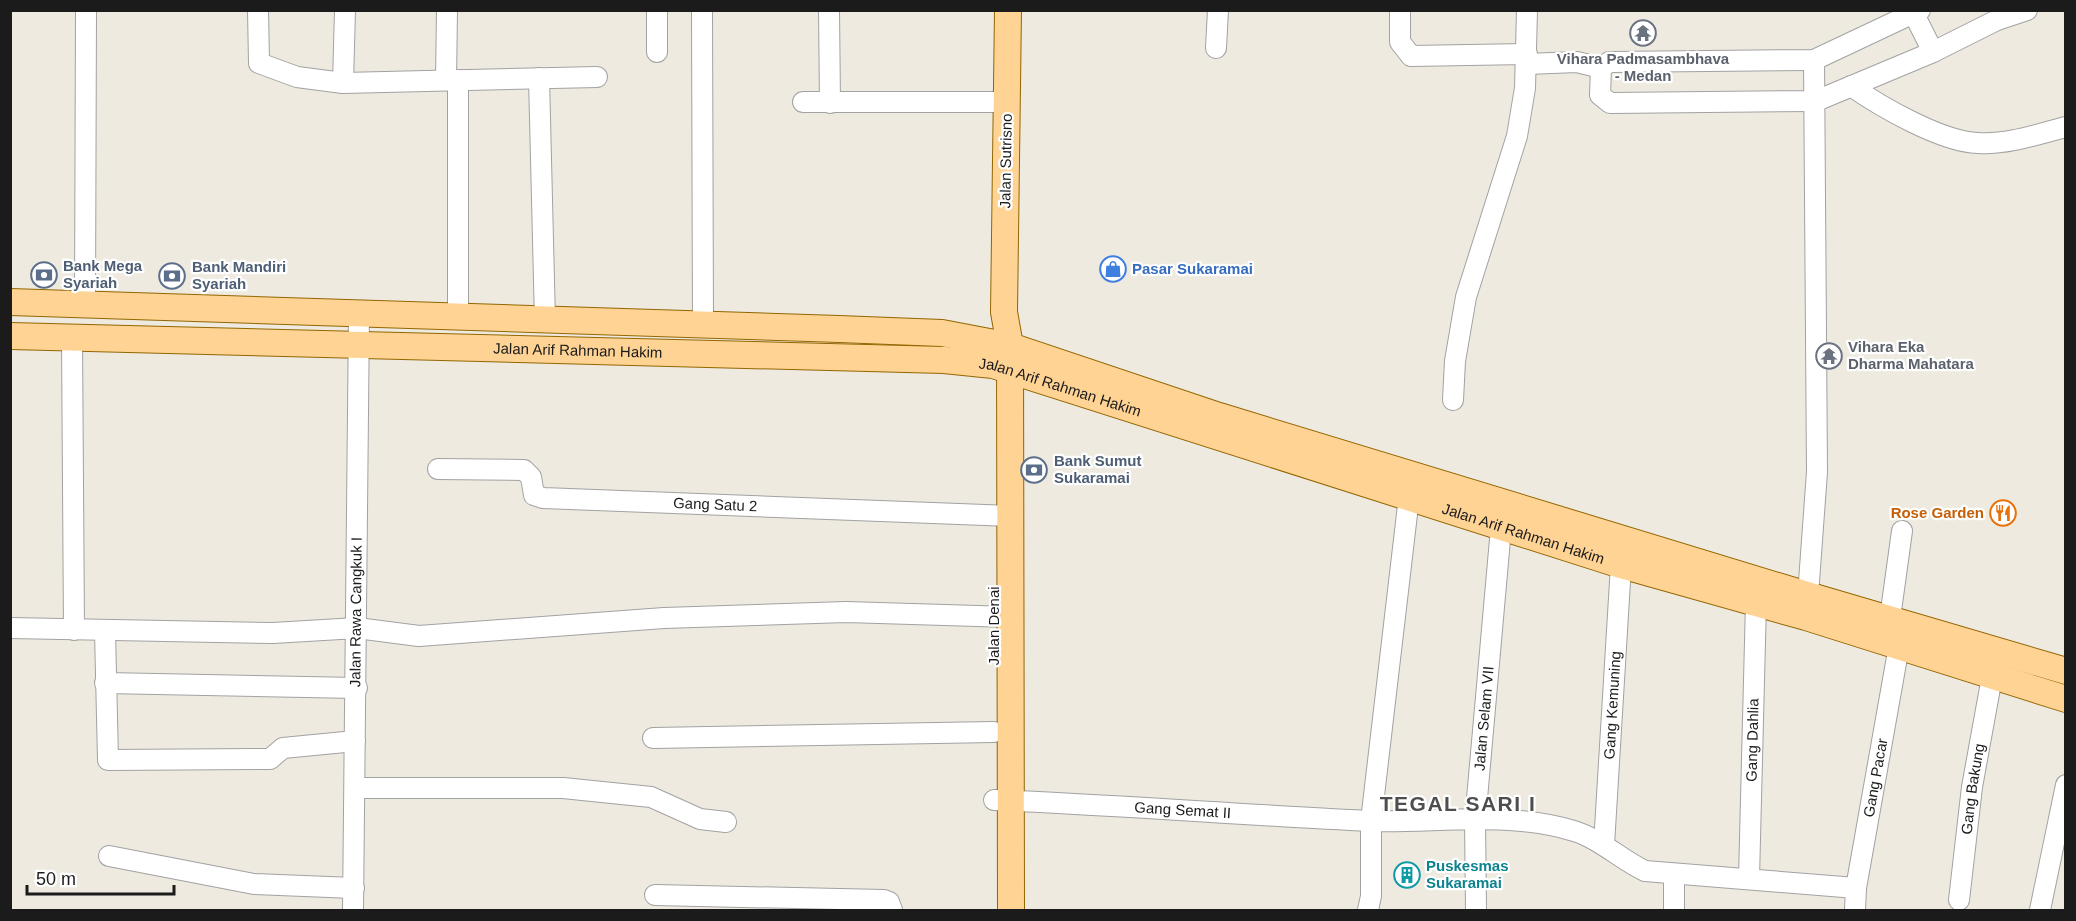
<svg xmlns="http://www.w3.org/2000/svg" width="2076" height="921" font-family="Arial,sans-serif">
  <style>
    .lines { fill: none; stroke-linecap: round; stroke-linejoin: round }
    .minor-casing { stroke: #a2a2a2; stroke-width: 22 }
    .major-casing { stroke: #936600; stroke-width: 28 }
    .minor { stroke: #fff; stroke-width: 20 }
    .major { stroke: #ffd394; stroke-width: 26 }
    .labels { text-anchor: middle; stroke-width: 4.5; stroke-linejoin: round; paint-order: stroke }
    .worship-label { font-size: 15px; font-weight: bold; fill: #5b616d; stroke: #fff }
    .street-label { font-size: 15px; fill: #1b1b1b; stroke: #fff }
    .service-label { font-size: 15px; font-weight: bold; fill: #4e5e75; stroke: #fff; text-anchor: start }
    .shop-label { font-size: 15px; font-weight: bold; fill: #366cbe; stroke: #fff; text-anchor: start }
    .food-label { font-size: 15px; font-weight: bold; fill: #c56008; stroke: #fff; text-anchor: end }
    .culture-label { font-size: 15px; font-weight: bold; fill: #0d838f; stroke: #fff; text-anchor: start }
    .district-label { font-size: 21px; font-weight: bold; letter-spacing: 1.5px; fill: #4e4e4e; stroke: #fff }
  </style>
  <rect width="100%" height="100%" fill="#eeeae0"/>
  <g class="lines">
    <!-- minor casing -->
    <g class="minor-casing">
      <g id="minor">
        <path d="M 258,10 L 259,63 L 297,77 L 343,83 L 597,77"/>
        <path d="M 702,10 L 703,325"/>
        <path d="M 829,10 L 830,103"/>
        <path d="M 1400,10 L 1400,42 L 1411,56 L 1527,54"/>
        <path d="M 1912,10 L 1933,52"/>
        <path d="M 1920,10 L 1814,60 L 1609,62 L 1601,68 L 1600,95 L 1610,103 L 1816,101 L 1933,52 L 1997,20 L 2027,10"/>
        <path d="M 1216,48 L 1218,10"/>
        <path d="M 657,52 L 657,10"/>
        <path d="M 1527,64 L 1577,62 L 1601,68"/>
        <path d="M 539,78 L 545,321"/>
        <path d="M 446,80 L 447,10"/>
        <path d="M 343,83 L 345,10"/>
        <path d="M 1851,86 C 1881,107 1942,142 1978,143 C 2007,145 2038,134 2066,127"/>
        <path d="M 803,102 L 1006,102"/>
        <path d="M 85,304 L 86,10"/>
        <path d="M 458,317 L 458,80"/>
        <path d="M 72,338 L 74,630"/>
        <path d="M 1453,400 L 1455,361 L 1466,297 L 1517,136 L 1525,88 L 1527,10"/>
        <path id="s1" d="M 438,469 L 524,470 L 531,477 L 534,495 L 543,498 L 1011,516"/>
        <path d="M 1807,609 L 1817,472 L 1814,60"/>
        <path d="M 1890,618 L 1902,531"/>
        <path d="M 10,628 L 273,633 L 357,628 L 419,636 L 664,618 L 846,612 L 1010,617"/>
        <path d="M 105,631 L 108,760 L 270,759 L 283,748 L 355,741"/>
        <path d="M 105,683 L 357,688"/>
        <path d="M 653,738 L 994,732"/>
        <path d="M 355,788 L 563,788 L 651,797 L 700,819 L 726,822"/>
        <path id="s2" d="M 994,800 C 1119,805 1245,815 1370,821 C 1437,823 1510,811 1574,831 C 1600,839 1620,859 1645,871 L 1856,888"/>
        <path id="s3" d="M 1604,845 L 1621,565"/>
        <path d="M 109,856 L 254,884 L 354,888"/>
        <path id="s4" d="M 1749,878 L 1756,602"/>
        <path d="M 655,895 L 884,900 L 889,902 L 892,910"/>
        <path id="s5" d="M 1959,900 L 1972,787 L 1992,677"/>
        <path id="s6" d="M 353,910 L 359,312"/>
        <path d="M 1368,910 L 1371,896 L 1371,821 L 1409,497"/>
        <path id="s7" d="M 1476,910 L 1475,821 L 1501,528"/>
        <path d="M 1674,910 L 1674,874"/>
        <path id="s8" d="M 1855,910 L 1856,888 L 1899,646"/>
        <path d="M 2040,910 L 2066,785"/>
      </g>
    </g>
    <!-- major casing -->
    <g class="major-casing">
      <g id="major">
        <path d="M 1008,10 L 1004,312 L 1010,346 L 1011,910"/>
        <path d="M 10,302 L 839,329 L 942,333 L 1010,346 L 1219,416 L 1807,595 L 2066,671"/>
        <path id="s9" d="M 10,336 L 944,360 L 993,365 L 1621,565 L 1806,617 L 2066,699"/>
      </g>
    </g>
    <!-- minor -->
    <use href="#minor" class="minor"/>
    <!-- major -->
    <use href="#major" class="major"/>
  </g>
  <!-- icons -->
  <defs>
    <g id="temple-ring" transform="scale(1.35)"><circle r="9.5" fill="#fff" stroke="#6b7280" stroke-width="1.5"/><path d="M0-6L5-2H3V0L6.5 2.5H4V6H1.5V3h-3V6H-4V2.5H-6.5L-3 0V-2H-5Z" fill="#6b7280"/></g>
    <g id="shop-ring" transform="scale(1.35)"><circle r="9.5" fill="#fff" stroke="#3f7fe0" stroke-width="1.5"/><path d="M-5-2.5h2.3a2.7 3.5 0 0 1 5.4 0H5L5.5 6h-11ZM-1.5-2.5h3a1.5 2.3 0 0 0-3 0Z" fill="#3f7fe0"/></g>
    <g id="bank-ring" transform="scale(1.35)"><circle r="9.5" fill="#fff" stroke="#5c6f8a" stroke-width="1.5"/><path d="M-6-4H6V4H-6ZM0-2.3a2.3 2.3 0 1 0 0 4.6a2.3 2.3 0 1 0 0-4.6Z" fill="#5c6f8a"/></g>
    <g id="restaurant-ring" transform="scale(1.35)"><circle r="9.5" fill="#fff" stroke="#e8710a" stroke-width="1.5"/><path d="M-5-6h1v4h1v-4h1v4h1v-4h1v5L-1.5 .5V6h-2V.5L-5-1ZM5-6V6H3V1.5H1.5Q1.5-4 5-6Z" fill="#e8710a"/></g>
    <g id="building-ring" transform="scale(1.35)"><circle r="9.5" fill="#fff" stroke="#0f9aa8" stroke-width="1.5"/><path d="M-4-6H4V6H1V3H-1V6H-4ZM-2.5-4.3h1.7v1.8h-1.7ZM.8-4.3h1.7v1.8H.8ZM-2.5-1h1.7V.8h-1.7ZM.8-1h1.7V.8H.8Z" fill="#0f9aa8"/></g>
  </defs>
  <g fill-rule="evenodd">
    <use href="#temple-ring" x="1643" y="33"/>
    <use href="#shop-ring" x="1113" y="269"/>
    <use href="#bank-ring" x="44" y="275"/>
    <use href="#bank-ring" x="172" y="276"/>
    <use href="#temple-ring" x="1829" y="356"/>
    <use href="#bank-ring" x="1034" y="470"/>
    <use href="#restaurant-ring" x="2003" y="513"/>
    <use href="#building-ring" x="1407" y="875"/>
  </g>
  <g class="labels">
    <!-- worship labels -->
    <g class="worship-label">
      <text x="1643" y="64">Vihara Padmasambhava<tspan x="1643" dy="17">- Medan</tspan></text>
      <text x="1848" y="352" text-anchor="start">Vihara Eka<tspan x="1848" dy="17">Dharma Mahatara</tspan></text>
    </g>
    <!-- street labels -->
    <g class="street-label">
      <text transform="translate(1006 161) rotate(-89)" y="5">Jalan Sutrisno</text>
      <text dy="5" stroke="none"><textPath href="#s9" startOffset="568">Jalan Arif Rahman Hakim</textPath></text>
      <text dy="5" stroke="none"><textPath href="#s9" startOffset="1054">Jalan Arif Rahman Hakim</textPath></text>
      <text dy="5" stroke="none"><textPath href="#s1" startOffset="296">Gang Satu 2</textPath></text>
      <text dy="5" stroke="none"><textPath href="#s9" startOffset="1540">Jalan Arif Rahman Hakim</textPath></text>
      <text dy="5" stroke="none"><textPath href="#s6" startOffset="298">Jalan Rawa Cangkuk I</textPath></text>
      <text transform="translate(994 626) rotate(-90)" y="5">Jalan Denai</text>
      <text dy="5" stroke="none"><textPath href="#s3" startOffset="140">Gang Kemuning</textPath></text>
      <text dy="5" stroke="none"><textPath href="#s7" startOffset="192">Jalan Selam VII</textPath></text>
      <text dy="5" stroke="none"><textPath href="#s4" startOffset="138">Gang Dahlia</textPath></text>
      <text dy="5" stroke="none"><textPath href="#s8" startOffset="134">Gang Pacar</textPath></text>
      <text dy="5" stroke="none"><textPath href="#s5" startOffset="112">Gang Bakung</textPath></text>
      <text dy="5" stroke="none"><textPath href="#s2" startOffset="189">Gang Semat II</textPath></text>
    </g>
    <!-- service labels -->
    <g class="service-label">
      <text x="63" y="271">Bank Mega<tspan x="63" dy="17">Syariah</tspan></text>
      <text x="192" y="272">Bank Mandiri<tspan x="192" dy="17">Syariah</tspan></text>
      <text x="1054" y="466">Bank Sumut<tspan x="1054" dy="17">Sukaramai</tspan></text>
    </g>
    <!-- shop labels -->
    <g class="shop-label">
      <text x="1132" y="274">Pasar Sukaramai</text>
    </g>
    <!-- food labels -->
    <g class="food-label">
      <text x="1984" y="518">Rose Garden</text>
    </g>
    <!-- culture labels -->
    <g class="culture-label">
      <text x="1426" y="871">Puskesmas<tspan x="1426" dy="17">Sukaramai</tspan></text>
    </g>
    <!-- district labels -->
    <g class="district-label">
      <text x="1458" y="811">TEGAL SARI I</text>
    </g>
  </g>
  <!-- border -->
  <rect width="2076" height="921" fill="none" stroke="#1b1b1b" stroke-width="24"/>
  <!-- scale -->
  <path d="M27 885v9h147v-9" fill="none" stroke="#1b1b1b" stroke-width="3"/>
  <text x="36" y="885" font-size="18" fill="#1b1b1b" stroke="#ffffff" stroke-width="4.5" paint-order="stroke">50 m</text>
</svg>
